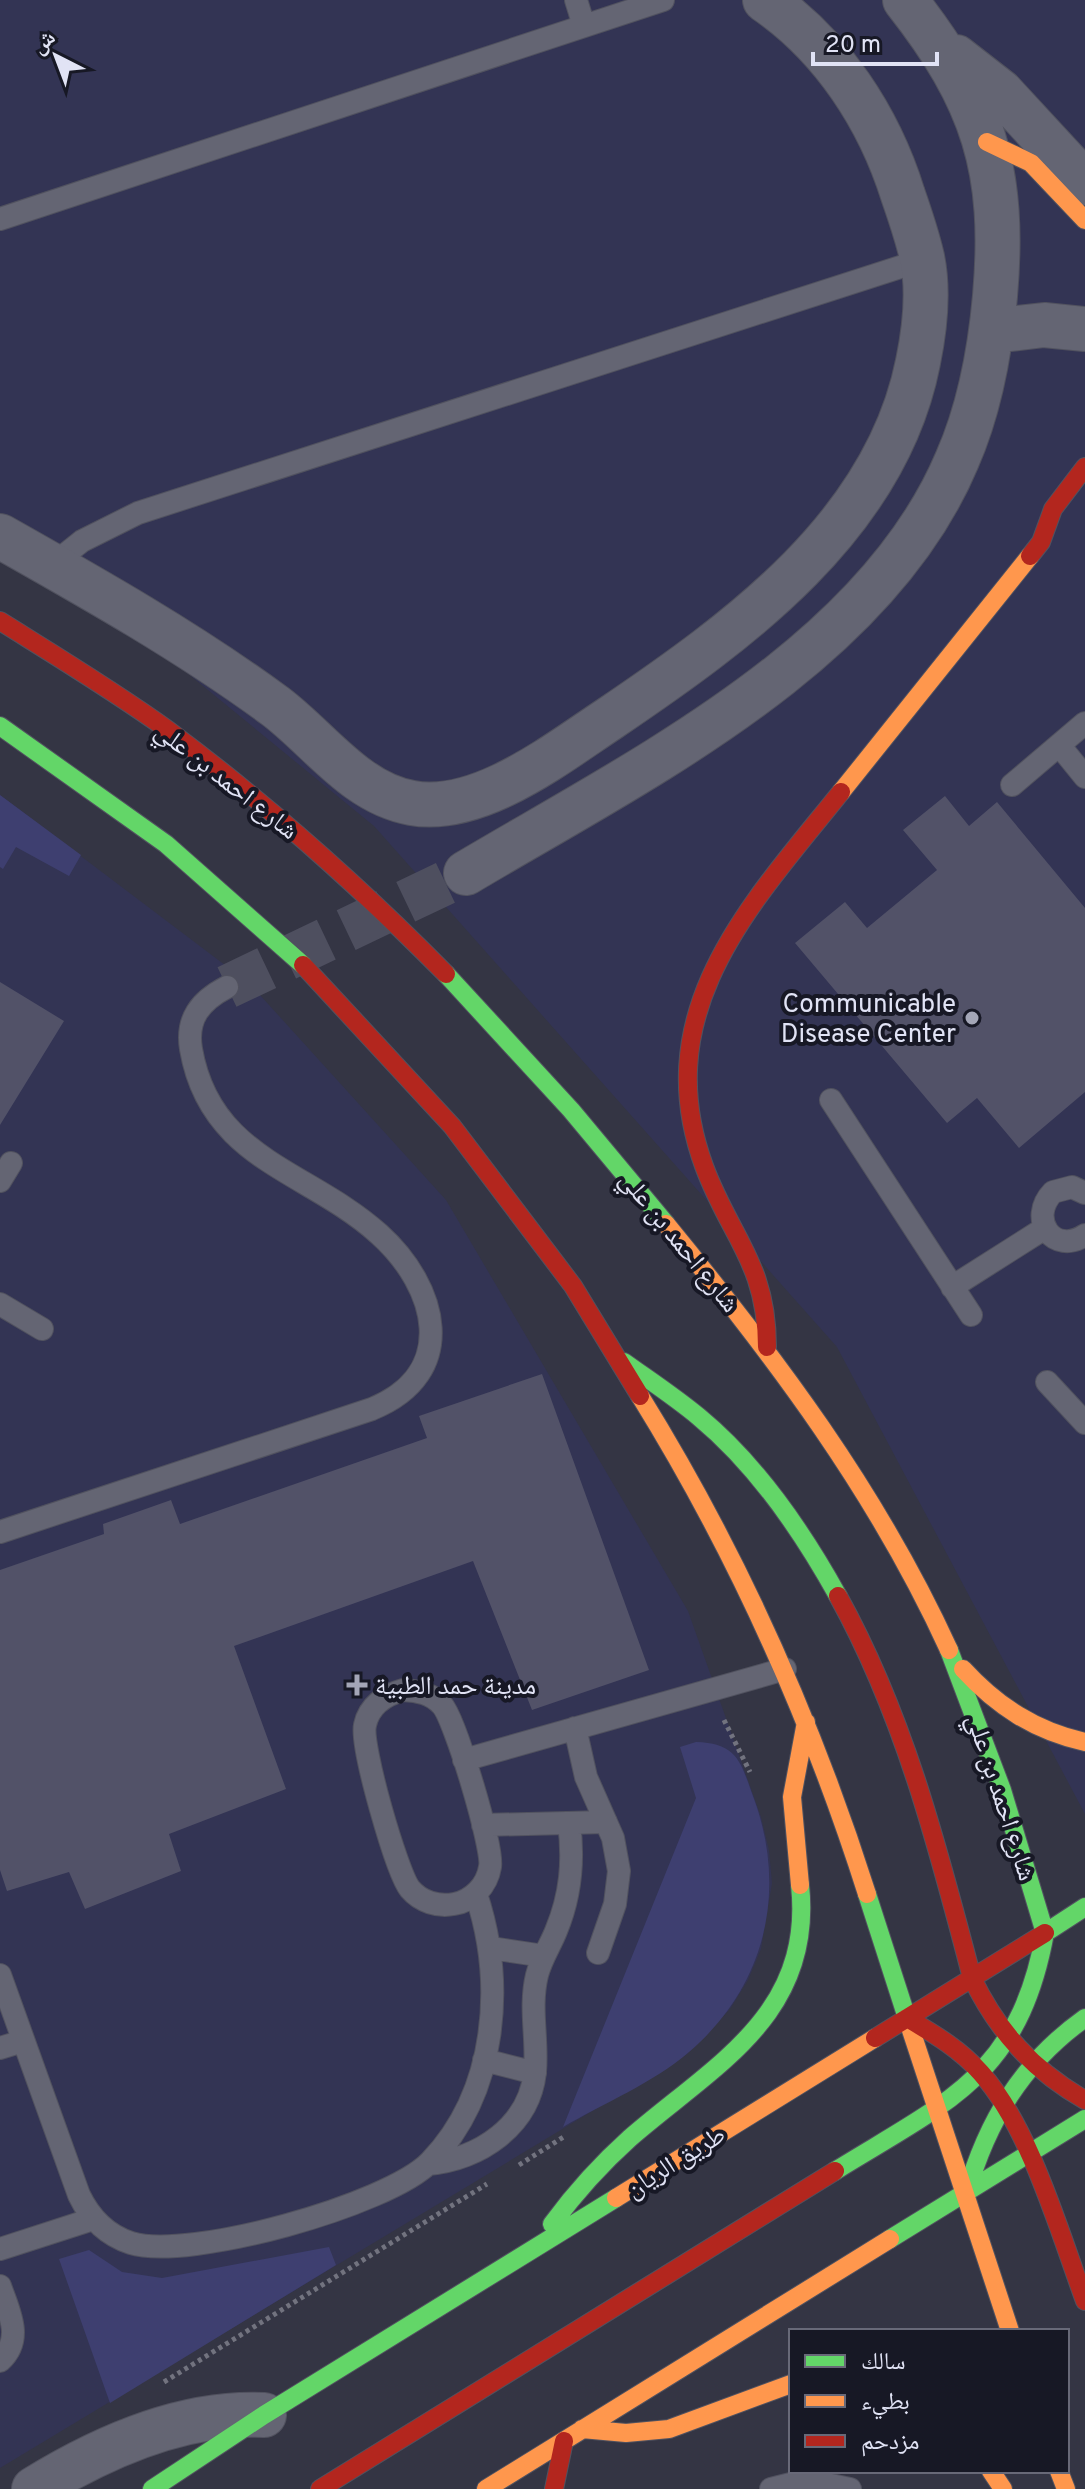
<svg xmlns="http://www.w3.org/2000/svg" width="1085" height="2489" font-family="Overpass,'Noto Naskh Arabic',sans-serif">
  <style>
    .built { fill: #333454 }
    .green { fill: #3e3f70 }
    .building { fill: #525268 }
    .lines { fill: none; stroke-linecap: round; stroke-linejoin: round }
    .street-tunnel { stroke: #4e4f5f; stroke-width: 44; stroke-dasharray: 44 22; stroke-linecap: butt }
    .lane-casing { stroke: #51525f; stroke-width: 24 }
    .street-casing { stroke: #51525f; stroke-width: 46 }
    .fast-casing { stroke: #51525f; stroke-width: 20 }
    .slow-casing { stroke: #51525f; stroke-width: 20 }
    .jam-casing { stroke: #51525f; stroke-width: 20 }
    .path { stroke: #72737f; stroke-width: 5; stroke-dasharray: 4 4; stroke-linecap: butt }
    .lane { stroke: #646573; stroke-width: 22 }
    .street { stroke: #646573; stroke-width: 44 }
    .fast { stroke: #63d668; stroke-width: 18 }
    .slow { stroke: #ff974d; stroke-width: 18 }
    .jam { stroke: #b3261e; stroke-width: 18 }
    .poi-dot { fill: #a4a6b7; stroke: #171825; stroke-width: 3 }
    .labels { text-anchor: middle; stroke-width: 8; stroke-linejoin: round; paint-order: stroke }
    .street-label { font-size: 26px; fill: #e1e3f5; stroke: #171825 }
    .poi-label { font-size: 26px; fill: #e1e3f5; stroke: #171825; text-anchor: end }
  </style>
  <rect width="100%" height="100%" fill="#343544"/>
  <!-- built -->
  <path class="built" d="M 0,0 L 1085,0 L 1085,1814 L 837,1347 L 374,826 L 120,618 L 0,559 Z
    M 0,795 L 250,984 L 446,1200 L 688,1611 L 761,1817 L 769,1850 L 772,1883 L 761,1949 L 748,1980 L 730,2009 L 687,2054 L 0,2468 Z"/>
  <!-- green -->
  <path class="green" d="M 0,795 L 81,855 L 69,876 L 16,847 L 3,869 L 0,867 Z
    M 696,1742 C 739,1743 741,1764 754,1799 C 788,1892 765,1987 689,2052 C 653,2083 604,2103 563,2127 L 696,1798 L 680,1747 Z
    M 329,2247 L 336,2265 L 110,2403 L 59,2259 L 89,2250 L 122,2272 L 162,2278 Z"/>
  <!-- building -->
  <path class="building" d="M 945,796 L 969,826 L 997,802 L 1085,908 L 1085,1092 L 1019,1148 L 977,1098 L 947,1123 L 795,943 L 845,902 L 867,928 L 937,870 L 903,830 Z
    M 0,982 L 64,1021 L 0,1125 Z
    M 542,1374 L 649,1670 L 532,1710 L 473,1561 L 234,1646 L 286,1789 L 169,1834 L 181,1871 L 85,1909 L 69,1872 L 7,1891 L 0,1870 L 0,1570 L 104,1534 L 103,1524 L 171,1500 L 180,1524 L 427,1438 L 419,1416 Z"/>
  <g class="lines">
    <!-- street-tunnel -->
    <path class="street-tunnel" d="M 227,987 L 466,873"/>
    <!-- lane casing -->
    <g class="lane-casing">
      <path id="lane" d="M 576,0 L 584,26
        M 0,219 L 663,0
        M 52,565 L 82,541 L 138,513 L 922,260
        M 1059,745 L 1085,777
        M 1012,785 L 1085,723
        M 831,1100 L 971,1315
        M 0,1181 L 11,1163
        M 1085,1193 L 1072,1187 L 1053,1192 C 1027,1219 1054,1256 1085,1235
        M 952,1287 L 1045,1228
        M 0,1304 L 42,1329
        M 1047,1382 L 1085,1423
        M 0,1532 L 372,1409 C 460,1373 438,1287 379,1234 C 308,1170 210,1160 191,1049 C 186,1019 200,1001 227,987
        M 403,1690 C 418,1691 431,1693 442,1705 C 455,1719 494,1849 490,1867 C 487,1886 472,1901 454,1904 C 438,1907 421,1902 410,1889 C 397,1873 360,1745 365,1725 C 369,1706 385,1695 403,1690 Z
        M 575,1728 L 586,1777 L 613,1838 L 619,1871 L 615,1904 L 598,1953
        M 464,1760 L 785,1669
        M 483,1825 L 606,1822
        M 491,1948 L 544,1956
        M 0,1975 L 79,2195 C 90,2218 106,2235 131,2243 C 188,2261 388,2205 430,2162 C 498,2091 505,1982 476,1894
        M 0,2048 L 23,2041
        M 484,2060 L 535,2073
        M 428,2164 C 479,2159 529,2127 535,2072 C 538,2039 529,2008 537,1975 C 541,1959 550,1946 556,1931 C 571,1895 574,1861 569,1823
        M 0,2249 L 93,2219
        M 0,2286 C 9,2312 24,2339 0,2361
        M 771,2489 L 807,2480 L 850,2489"/>
    </g>
    <!-- street casing -->
    <g class="street-casing">
      <path id="street" d="M 956,57 L 1001,92 L 1085,183
        M 992,331 L 1044,325 L 1085,329
        M 0,536 C 94,589 188,642 275,706 C 319,739 355,793 412,803 C 479,815 556,754 609,719 C 739,631 886,525 918,362 C 925,328 929,290 922,257 C 917,236 910,215 903,195 C 879,118 832,46 765,0
        M 466,873 C 639,770 875,655 957,460 C 980,408 990,352 995,296 C 1006,170 983,99 905,0
        M 34,2489 C 102,2447 183,2411 264,2415"/>
    </g>
    <!-- fast casing -->
    <g class="fast-casing">
      <path id="fast" d="M 0,726 L 166,844 L 303,965
        M 446,974 L 571,1110 L 666,1224
        M 624,1362 C 649,1380 675,1397 699,1417 C 757,1465 802,1531 838,1596
        M 949,1650 L 1002,1790 L 1045,1933 L 1085,1907
        M 867,1894 L 907,2018
        M 835,2171 C 948,2101 1019,2076 1045,1933
        M 966,2195 C 987,2121 1022,2063 1085,2018
        M 552,2224 C 575,2193 601,2164 630,2138 C 714,2065 814,2015 800,1885
        M 890,2239 L 1085,2119
        M 152,2489 L 264,2415 L 616,2198"/>
    </g>
    <!-- slow casing -->
    <g class="slow-casing">
      <path id="slow" d="M 987,142 L 1031,163 L 1085,220
        M 841,792 L 1030,556
        M 666,1224 C 775,1357 877,1492 949,1650
        M 640,1396 C 736,1551 812,1721 867,1894
        M 963,1669 C 997,1706 1035,1731 1085,1742
        M 800,1885 L 792,1797 L 806,1722
        M 907,2018 L 1010,2331
        M 616,2198 L 875,2038
        M 582,2429 L 626,2433 L 669,2429 L 791,2384
        M 991,2471 L 1003,2489
        M 1059,2471 L 1066,2489
        M 486,2489 L 890,2239"/>
    </g>
    <!-- jam casing -->
    <g class="jam-casing">
      <path id="jam" d="M 1030,556 L 1041,542 L 1053,509 L 1085,467
        M 0,621 C 56,656 114,691 168,730 C 267,804 359,886 446,974
        M 303,965 L 452,1126 L 573,1286 L 640,1396
        M 767,1347 C 767,1263 730,1237 704,1166 C 647,1010 752,903 841,792
        M 838,1596 C 904,1715 938,1848 972,1978 C 998,2032 1033,2070 1085,2100
        M 907,2018 C 934,2034 960,2049 981,2073 C 1030,2128 1059,2231 1085,2301
        M 875,2038 L 1045,1933
        M 320,2489 L 835,2171
        M 554,2489 L 564,2441"/>
    </g>
    <!-- path -->
    <path class="path" d="M 724,1720 L 750,1772
      M 519,2165 L 565,2136
      M 164,2382 L 487,2184"/>
    <!-- lane -->
    <use href="#lane" class="lane"/>
    <!-- street -->
    <use href="#street" class="street"/>
    <!-- fast -->
    <use href="#fast" class="fast"/>
    <!-- slow -->
    <use href="#slow" class="slow"/>
    <!-- jam -->
    <use href="#jam" class="jam"/>
  </g>
  <!-- markers -->
  <g class="poi-dot">
    <circle cx="972" cy="1018" r="8"/>
    <path d="M353 1673h8v8h8v8h-8v8h-8v-8h-8v-8h8z"/>
  </g>
  <g class="labels">
    <!-- street labels -->
    <g class="street-label">
      <text transform="translate(227 780) rotate(38)" y="9">شارع احمد بن علي</text>
      <text transform="translate(680 1241) rotate(51)" y="9">شارع احمد بن علي</text>
      <text transform="translate(1002 1797) rotate(72)" y="9">شارع احمد بن علي</text>
      <text transform="translate(675 2161) rotate(-32)" y="9">طريق الريان</text>
    </g>
    <!-- poi labels -->
    <g class="poi-label">
      <text x="956" y="1012">Communicable<tspan x="956" dy="30">Disease Center</tspan></text>
      <text x="375" y="1694" text-anchor="start">مدينة حمد الطبية</text>
    </g>
  </g>
  <!-- legend -->
  <rect x="789" y="2329" width="280" height="144" fill="#171825" stroke="#686978" stroke-width="2"/>
  <rect x="805" y="2355" width="40" height="12" fill="#63d668" stroke="#686978" stroke-width="2"/>
  <text x="861" y="2369" font-size="24" fill="#e1e3f5">سالك</text>
  <rect x="805" y="2395" width="40" height="12" fill="#ff974d" stroke="#686978" stroke-width="2"/>
  <text x="861" y="2409" font-size="24" fill="#e1e3f5">بطيء</text>
  <rect x="805" y="2435" width="40" height="12" fill="#b3261e" stroke="#686978" stroke-width="2"/>
  <text x="861" y="2449" font-size="24" fill="#e1e3f5">مزدحم</text>
  <!-- north arrow -->
  <g transform="translate(56 56) rotate(318)" stroke="#171825" stroke-width="6" paint-order="stroke">
  <path d="M0-6L14 30L0 20L-14 30Z" fill="#e1e3f5"/>
  <text y="-12" font-size="22" font-weight="bold" text-anchor="middle" fill="#e1e3f5">ش</text>
  </g>
  <!-- scale -->
  <path d="M813 52v12h124v-12" fill="none" stroke="#e1e3f5" stroke-width="4"/>
  <text x="825" y="52" font-size="24" fill="#e1e3f5" stroke="#171825" stroke-width="6" paint-order="stroke">20 m</text>
</svg>
